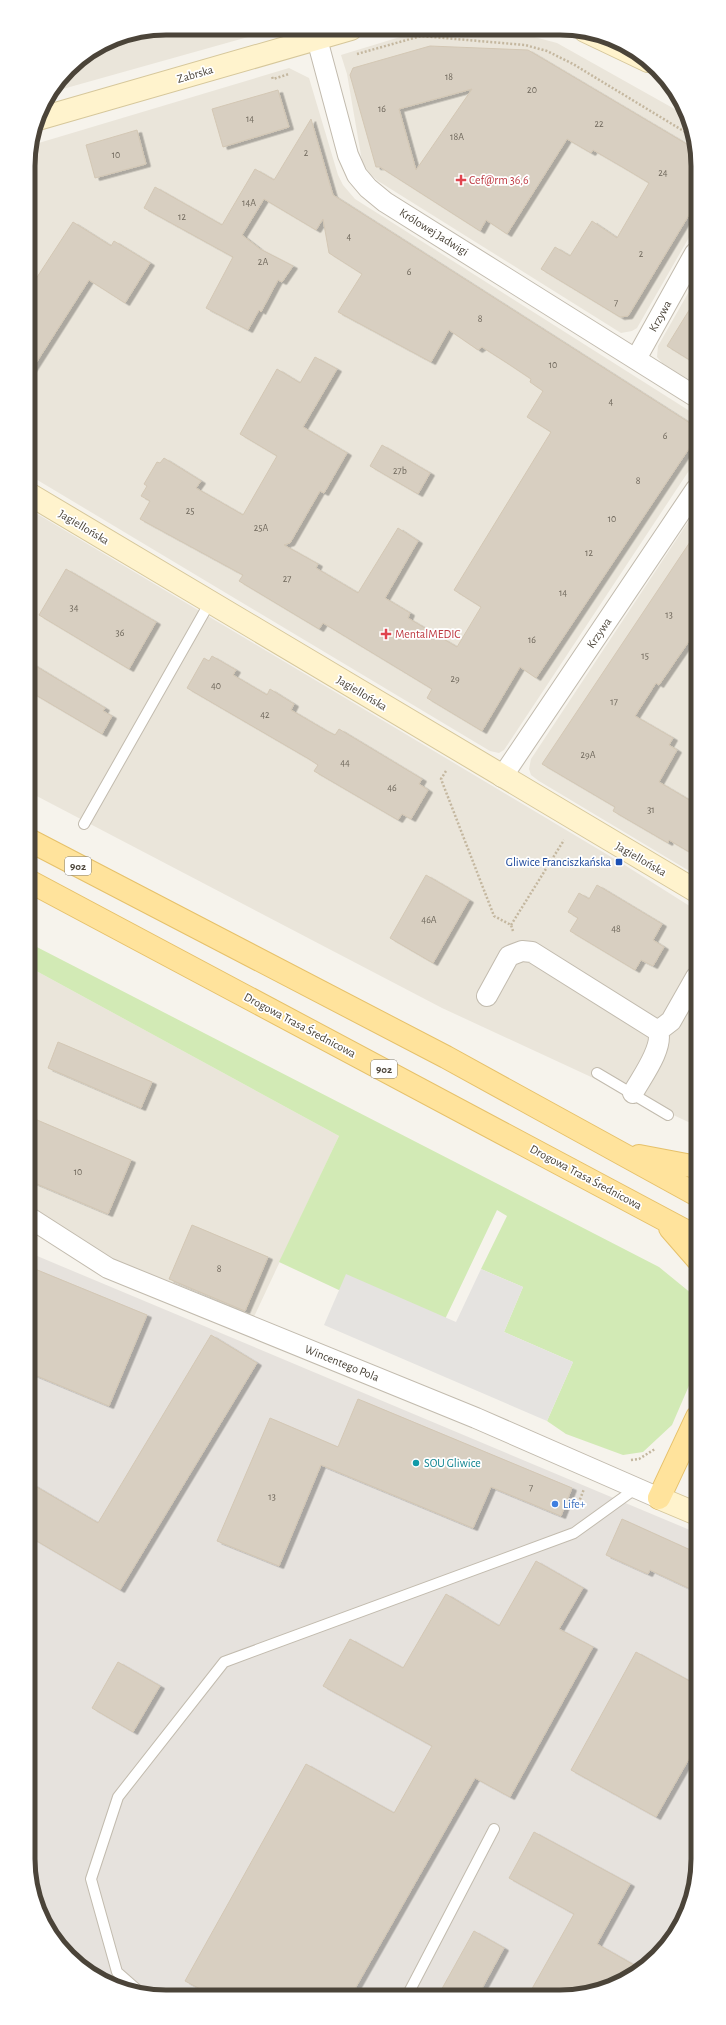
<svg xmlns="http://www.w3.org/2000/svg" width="726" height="2025" font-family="'Alegreya Sans',sans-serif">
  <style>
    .residential { fill: #eae5da }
    .industrial { fill: #e6e2dd }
    .green { fill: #d2eab5 }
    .parking { fill: #e5e3e0 }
    .building { fill: #d8cfc1; stroke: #d3c7b4; fill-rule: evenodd; filter: url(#shadow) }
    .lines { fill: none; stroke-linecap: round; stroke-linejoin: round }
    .lane-casing { stroke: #c2bbae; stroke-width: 12 }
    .street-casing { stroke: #c2bbae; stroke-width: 22 }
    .secondary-casing { stroke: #d6c79b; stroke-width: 24 }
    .primary-casing { stroke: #e6c16a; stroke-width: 24 }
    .path { stroke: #c4b79f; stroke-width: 2.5; stroke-dasharray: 2 2; stroke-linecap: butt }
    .lane { stroke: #fff; stroke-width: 10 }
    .street { stroke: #fff; stroke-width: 20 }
    .secondary { stroke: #fff3cd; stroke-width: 22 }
    .primary { stroke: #ffe39c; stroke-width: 22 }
    .health-dot { fill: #e0444e; stroke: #fff; stroke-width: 1.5 }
    .transit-dot { fill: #1a4fb4; stroke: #fff; stroke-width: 1.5 }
    .culture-dot { fill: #0f9aa8; stroke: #fff; stroke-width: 1.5 }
    .shop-dot { fill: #3f7fe0; stroke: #fff; stroke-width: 1.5 }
    .labels { text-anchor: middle; stroke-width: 3.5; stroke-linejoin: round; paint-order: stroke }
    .number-label { font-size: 10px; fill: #6e675b }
    .shield { fill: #fff; stroke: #817c74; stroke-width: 1 }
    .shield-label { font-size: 11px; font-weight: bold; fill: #4b4439 }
    .street-label { font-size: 12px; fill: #4b4439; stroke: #fff }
    .health-label { font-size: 12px; fill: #be3a42; stroke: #fff; text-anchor: start }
    .transit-label { font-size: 12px; fill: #164399; stroke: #fff; text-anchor: end }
    .culture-label { font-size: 12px; fill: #0d838f; stroke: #fff; text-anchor: start }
    .shop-label { font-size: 12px; fill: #366cbe; stroke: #fff; text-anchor: start }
    .rim { fill: none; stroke: #4b4439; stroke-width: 5 }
  </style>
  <defs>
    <filter id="shadow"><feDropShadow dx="4.5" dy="2.5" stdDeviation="0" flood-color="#0004"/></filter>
  </defs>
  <rect width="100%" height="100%" fill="#f6f3ec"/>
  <!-- residential -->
  <path class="residential" d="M 166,28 L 276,29 L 52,92 L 75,62 L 114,38 Z
    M 431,30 L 508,30 L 557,43 L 687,116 L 695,139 L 695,227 L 637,328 L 632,331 L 621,333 L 378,181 L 369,173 L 362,161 L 347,74 L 341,55 L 413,33 Z
    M 289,68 L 309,78 L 338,175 L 343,185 L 355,199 L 696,415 L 696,460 L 504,750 L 499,753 L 490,751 L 29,475 L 28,157 L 32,145 Z
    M 695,281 L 696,384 L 663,364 L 657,357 L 658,346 Z
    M 29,509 L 623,864 L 696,910 L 697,1126 L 442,1008 L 29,792 Z
    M 696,510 L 696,875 L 539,781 L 531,775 L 529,769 L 531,759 Z
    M 29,967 L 339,1136 L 251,1323 L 111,1263 L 30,1209 Z"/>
  <!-- industrial -->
  <path class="industrial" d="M 30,1253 L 697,1533 L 698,1868 L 688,1911 L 664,1950 L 629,1978 L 587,1994 L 139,1994 L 105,1983 L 69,1957 L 46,1928 L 31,1886 Z"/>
  <!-- green -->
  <path class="green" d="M 29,943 L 659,1267 L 697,1298 L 697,1367 L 672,1425 L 643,1452 L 623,1455 L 566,1434 L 547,1421 L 573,1362 L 504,1332 L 523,1287 L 481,1269 L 507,1216 L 497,1210 L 437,1336 L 279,1262 L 339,1136 L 29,967 Z"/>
  <!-- parking -->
  <path class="parking" d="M 481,1269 L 523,1287 L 504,1332 L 573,1362 L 547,1421 L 324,1325 L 346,1274 L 456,1322 Z"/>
  <!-- building -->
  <path class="building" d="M 430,46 L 528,50 L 695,149 L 695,205 L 628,316 L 620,317 L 541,269 L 555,247 L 570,256 L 592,221 L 617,238 L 649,183 L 624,168 L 593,150 L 591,153 L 567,139 L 507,234 L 486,220 L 480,231 L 380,167 L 376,167 L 350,75 L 353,68 ZM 472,89 L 416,170 L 399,109 Z
    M 278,90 L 289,127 L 223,147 L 212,109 Z
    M 311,119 L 333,195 L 696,427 L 696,438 L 536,678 L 520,667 L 482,731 L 427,698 L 432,689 L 323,623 L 319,629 L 239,581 L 243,575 L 140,519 L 150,501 L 141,496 L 147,486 L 144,484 L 157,462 L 160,463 L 164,458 L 201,481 L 196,488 L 243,515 L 277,456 L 240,434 L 277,369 L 300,383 L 315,357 L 337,369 L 303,427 L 347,453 L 324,493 L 320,491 L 290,543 L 284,545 L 318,564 L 316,568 L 358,593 L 398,528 L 418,541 L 385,598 L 410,613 L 408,618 L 457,647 L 481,607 L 454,590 L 551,432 L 527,417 L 543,391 L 530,382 L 531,379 L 507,363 L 482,347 L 478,350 L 449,330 L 431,362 L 338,312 L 362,274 L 329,253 L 323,219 L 316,230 L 264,199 L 242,235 L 260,249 L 293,266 L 282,282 L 278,280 L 261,312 L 259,310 L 248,330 L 206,308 L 233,257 L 144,208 L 155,187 L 222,225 L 255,169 L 274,180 Z
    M 137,130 L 146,164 L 95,178 L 86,145 Z
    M 73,222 L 111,246 L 114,241 L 150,263 L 125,303 L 89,280 L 29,374 L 28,291 Z
    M 696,299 L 696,364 L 667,346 Z
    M 382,445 L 430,473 L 418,494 L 370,466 Z
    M 696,533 L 696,631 L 659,685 L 656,683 L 635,716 L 673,738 L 669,745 L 677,750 L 659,782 L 696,804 L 696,856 L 669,840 L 668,843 L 613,811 L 615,807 L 542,764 Z
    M 66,569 L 156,622 L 129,669 L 39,615 Z
    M 212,656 L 236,670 L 233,675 L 267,695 L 270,689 L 294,704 L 291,710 L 325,730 L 335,735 L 339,729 L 422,779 L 419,784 L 428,790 L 411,819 L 402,814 L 398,820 L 314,771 L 318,765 L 309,759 L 187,688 L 204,658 L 209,661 Z
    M 29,662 L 105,708 L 103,711 L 112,716 L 102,734 L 29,691 Z
    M 426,875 L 469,900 L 433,963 L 390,938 Z
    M 597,885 L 662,924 L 653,940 L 664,947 L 653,966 L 641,960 L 635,970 L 570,931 L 578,918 L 568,912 L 579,893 L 589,899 Z
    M 58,1042 L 152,1082 L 141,1108 L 48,1068 Z
    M 30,1117 L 131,1160 L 108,1214 L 30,1181 Z
    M 192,1225 L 268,1257 L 245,1311 L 169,1279 Z
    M 30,1267 L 147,1315 L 109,1406 L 30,1373 Z
    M 211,1335 L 257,1363 L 120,1590 L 30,1537 L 30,1483 L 98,1523 Z
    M 358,1399 L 572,1488 L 561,1516 L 491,1487 L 473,1528 L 321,1465 L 279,1566 L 217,1541 L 270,1418 L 338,1447 Z
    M 622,1519 L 697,1553 L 697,1592 L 650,1570 L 648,1574 L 606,1555 Z
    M 536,1561 L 583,1588 L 559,1629 L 593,1647 L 510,1797 L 475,1778 L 352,1994 L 210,1994 L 185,1981 L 306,1764 L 394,1813 L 432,1746 L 323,1686 L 350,1639 L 403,1668 L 446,1594 L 499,1626 Z
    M 636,1652 L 697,1685 L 698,1743 L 656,1817 L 571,1770 Z
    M 118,1662 L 160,1686 L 133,1732 L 92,1708 Z
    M 534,1832 L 630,1884 L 597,1944 L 641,1969 L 629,1978 L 587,1994 L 529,1994 L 574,1914 L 509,1878 Z
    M 474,1931 L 504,1948 L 479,1994 L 439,1994 Z"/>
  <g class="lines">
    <!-- lane casing -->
    <g class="lane-casing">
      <path id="lane" d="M 84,824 L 210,602
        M 597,1073 L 668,1115
        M 142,1994 L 117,1972 L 91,1879 L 118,1797 L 224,1662 L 574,1533 L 635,1489
        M 408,1994 L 494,1829"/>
    </g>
    <!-- street casing -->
    <g class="street-casing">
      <path id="street" d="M 317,39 L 348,155 L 357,175 L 368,188 L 385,202 L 696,397
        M 636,359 L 695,253
        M 502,777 L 696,489
        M 487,996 L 509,956 L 522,951 L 532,952 L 658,1031 C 664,1048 641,1078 633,1093
        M 658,1031 L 671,1021 L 696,977
        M 30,1218 L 108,1268 L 476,1418 L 659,1498"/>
    </g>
    <!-- secondary casing -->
    <g class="secondary-casing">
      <path id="secondary" d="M 585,31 L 648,61
        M 38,119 L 351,29
        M 29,494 L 696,891
        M 659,1498 L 697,1514"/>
    </g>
    <!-- primary casing -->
    <g class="primary-casing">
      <path id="primary" d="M 29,840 L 446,1057 L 697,1195
        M 29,881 L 697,1237
        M 639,1156 L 697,1167
        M 670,1228 L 697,1259
        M 659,1498 L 697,1417"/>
    </g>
    <!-- path -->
    <path class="path" d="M 357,54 L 421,36 L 525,45 L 547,51 L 573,64 L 695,138
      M 272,77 L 273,79 L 289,74
      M 446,771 L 441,779 L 494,916 L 511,925 L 513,931
      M 511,925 L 564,840
      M 631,1460 L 639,1459 L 655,1449
      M 577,1507 L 584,1489"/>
    <!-- lane -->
    <use href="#lane" class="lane"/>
    <!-- street -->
    <use href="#street" class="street"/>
    <!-- secondary -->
    <use href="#secondary" class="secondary"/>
    <!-- primary -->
    <use href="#primary" class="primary"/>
  </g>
  <!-- markers -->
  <g class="health-dot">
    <path d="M459 174h4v4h4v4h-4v4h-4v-4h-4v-4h4z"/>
    <path d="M384 628h4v4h4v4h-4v4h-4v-4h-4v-4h4z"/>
  </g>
  <rect class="transit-dot" x="615" y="858" width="8" height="8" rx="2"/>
  <circle class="culture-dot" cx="416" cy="1463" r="4"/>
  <circle class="shop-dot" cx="555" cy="1504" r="4"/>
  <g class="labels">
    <!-- number labels -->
    <g class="number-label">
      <text x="449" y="80">18</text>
      <text x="532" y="93">20</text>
      <text x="382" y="112">16</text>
      <text x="250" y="122">14</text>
      <text x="599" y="127">22</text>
      <text x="457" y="140">18A</text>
      <text x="306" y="156">2</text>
      <text x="116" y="158">10</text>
      <text x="663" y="176">24</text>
      <text x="249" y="206">14A</text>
      <text x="182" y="220">12</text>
      <text x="349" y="240">4</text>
      <text x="641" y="257">2</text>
      <text x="263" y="265">2A</text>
      <text x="409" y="275">6</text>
      <text x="616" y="306">7</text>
      <text x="480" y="322">8</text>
      <text x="553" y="368">10</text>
      <text x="611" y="405">4</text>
      <text x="665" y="439">6</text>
      <text x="400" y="474">27b</text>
      <text x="638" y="484">8</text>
      <text x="190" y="514">25</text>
      <text x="612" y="522">10</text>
      <text x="261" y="531">25A</text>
      <text x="589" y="556">12</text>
      <text x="287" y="582">27</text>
      <text x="563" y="596">14</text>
      <text x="74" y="611">34</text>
      <text x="669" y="618">13</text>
      <text x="120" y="636">36</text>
      <text x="532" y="643">16</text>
      <text x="645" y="659">15</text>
      <text x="455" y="682">29</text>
      <text x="216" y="689">40</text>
      <text x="614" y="705">17</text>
      <text x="265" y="718">42</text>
      <text x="588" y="758">29A</text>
      <text x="345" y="766">44</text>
      <text x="392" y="791">46</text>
      <text x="651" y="813">31</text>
      <text x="429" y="923">46A</text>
      <text x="616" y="932">48</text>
      <text x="78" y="1175">10</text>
      <text x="219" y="1272">8</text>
      <text x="531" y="1491">7</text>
      <text x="272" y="1500">13</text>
    </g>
    <!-- shield labels -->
    <g class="shield">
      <rect x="65" y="857" width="26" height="18" rx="3"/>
      <rect x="371" y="1060" width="26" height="18" rx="3"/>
    </g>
    <g class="shield-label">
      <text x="78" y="870">902</text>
      <text x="384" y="1073">902</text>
    </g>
    <!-- street labels -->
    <g class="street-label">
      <text transform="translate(195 74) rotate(-16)" y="4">Zabrska</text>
      <text transform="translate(434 232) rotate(32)" y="4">Królowej Jadwigi</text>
      <text transform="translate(660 316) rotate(-61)" y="4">Krzywa</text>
      <text transform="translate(84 527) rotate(31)" y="4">Jagiellońska</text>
      <text transform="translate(599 633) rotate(-56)" y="4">Krzywa</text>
      <text transform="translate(362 693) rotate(31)" y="4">Jagiellońska</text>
      <text transform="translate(641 859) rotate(30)" y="4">Jagiellońska</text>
      <text transform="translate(300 1025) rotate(28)" y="4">Drogowa Trasa Średnicowa</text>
      <text transform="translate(586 1177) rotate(28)" y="4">Drogowa Trasa Średnicowa</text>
      <text transform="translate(342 1363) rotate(22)" y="4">Wincentego Pola</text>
    </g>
    <!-- health labels -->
    <g class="health-label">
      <text x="469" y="184">Cef@rm 36,6</text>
      <text x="395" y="638">MentalMEDIC</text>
    </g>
    <!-- transit labels -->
    <g class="transit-label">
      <text x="611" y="866">Gliwice Franciszkańska</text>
    </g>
    <!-- culture labels -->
    <g class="culture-label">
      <text x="424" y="1467">SOU Gliwice</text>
    </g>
    <!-- shop labels -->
    <g class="shop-label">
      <text x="563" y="1508">Life+</text>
    </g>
  </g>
  <!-- crop -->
  <path d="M0 0H726V2025H0ZM166 35H560A131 131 0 0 1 691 166V1859A131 131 0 0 1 560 1990H166A131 131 0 0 1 35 1859V166A131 131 0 0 1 166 35Z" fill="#fff" fill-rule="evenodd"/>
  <path class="rim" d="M166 35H560A131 131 0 0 1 691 166V1859A131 131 0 0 1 560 1990H166A131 131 0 0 1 35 1859V166A131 131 0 0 1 166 35Z"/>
</svg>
